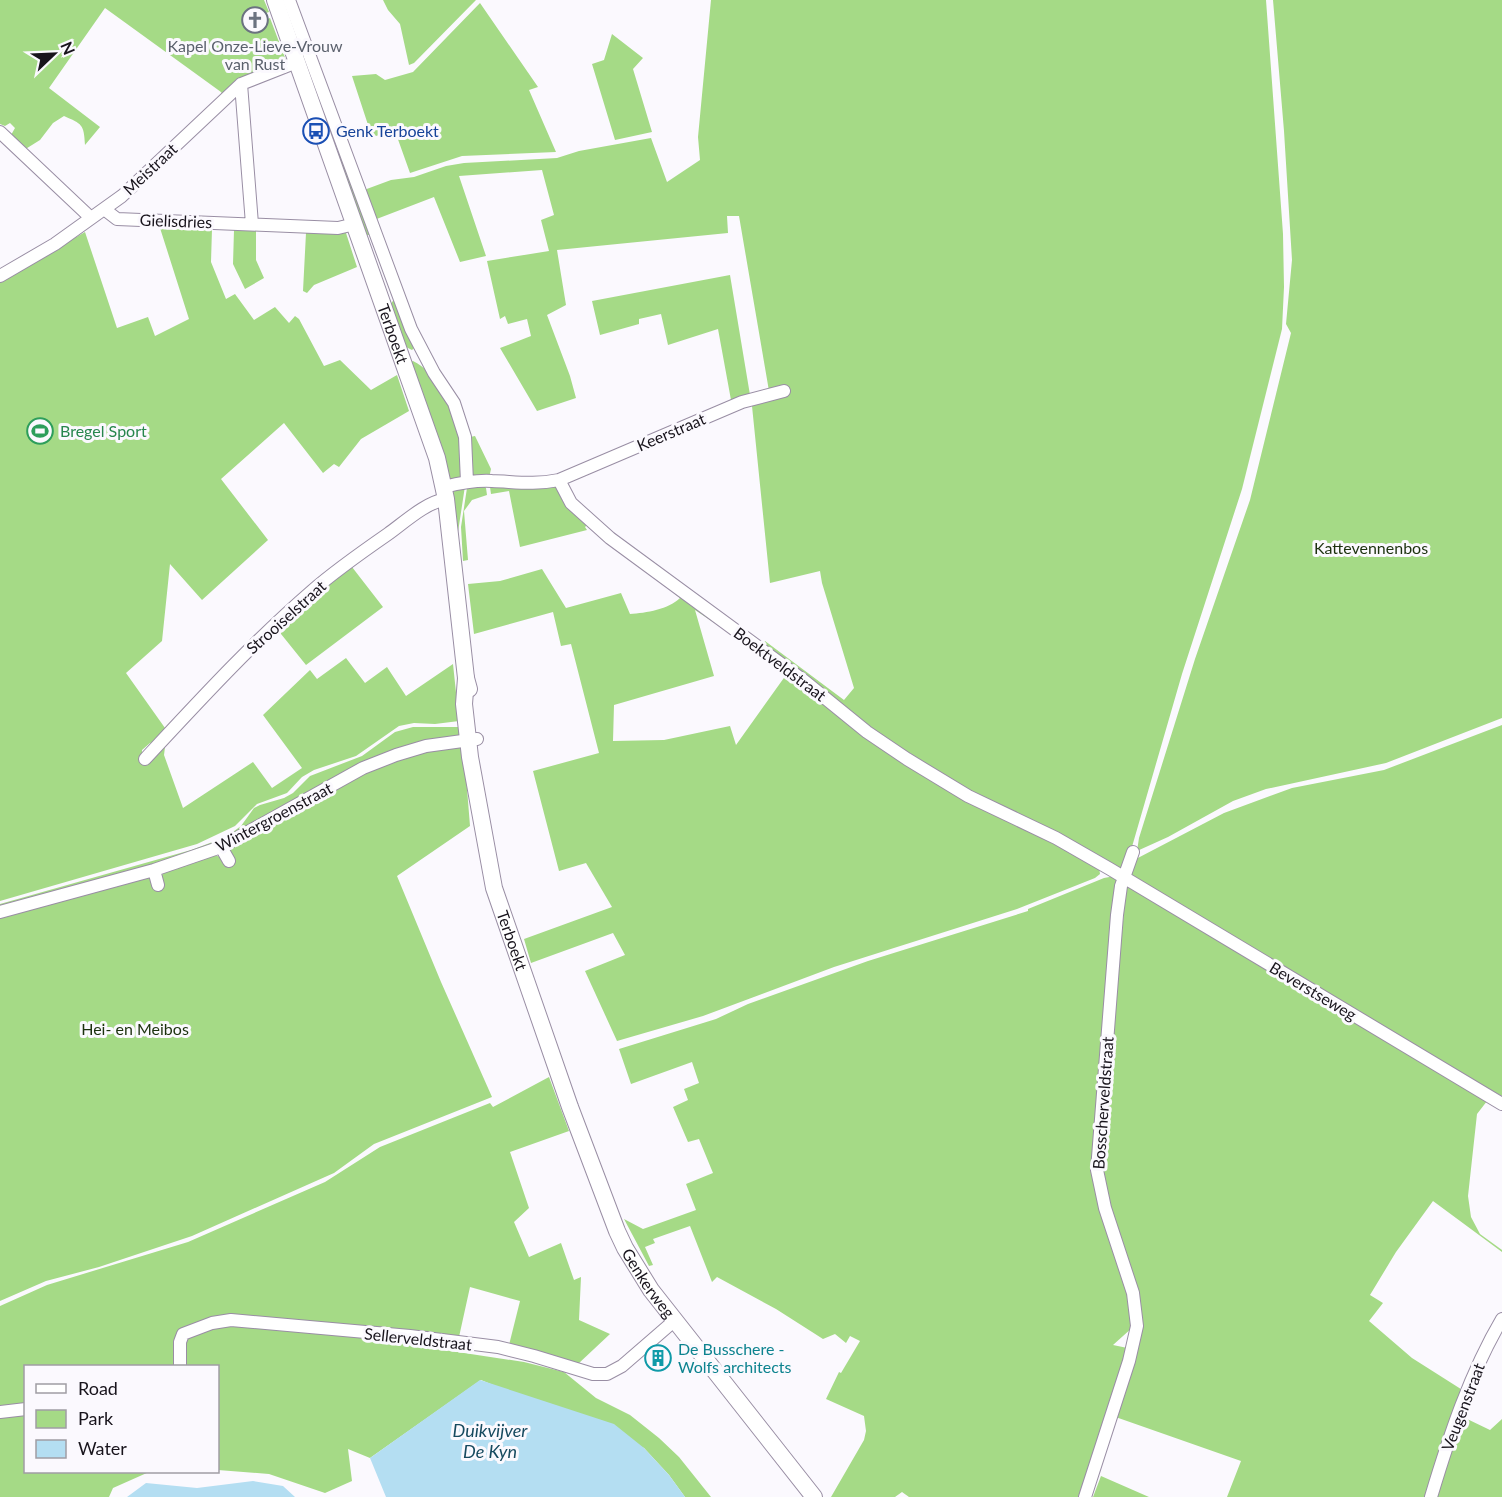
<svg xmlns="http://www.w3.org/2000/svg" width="1502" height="1497" font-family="Lato,sans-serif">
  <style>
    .green { fill: #a5da86 }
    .water { fill: #b4def2 }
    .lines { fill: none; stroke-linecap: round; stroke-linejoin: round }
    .minor-casing { stroke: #998ea4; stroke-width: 14 }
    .major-casing { stroke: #998ea4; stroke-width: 18 }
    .minor { stroke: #fff; stroke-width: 12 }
    .major { stroke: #fff; stroke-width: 16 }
    .labels { text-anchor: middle; stroke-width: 6; stroke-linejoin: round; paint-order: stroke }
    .worship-label { font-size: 16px; fill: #5b616d; stroke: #fbf9fe }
    .transit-label { font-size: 16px; fill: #164399; stroke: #fbf9fe; text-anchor: start }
    .street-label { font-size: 16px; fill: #18141c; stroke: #fbf9fe }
    .leisure-label { font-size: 16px; fill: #27864d; stroke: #fbf9fe; text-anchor: start }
    .park-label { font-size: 16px; fill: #1c310e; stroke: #fbf9fe }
    .culture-label { font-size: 16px; fill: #0d838f; stroke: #fbf9fe; text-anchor: start }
    .water-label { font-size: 18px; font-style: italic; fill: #174a5f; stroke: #fbf9fe }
  </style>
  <rect width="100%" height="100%" fill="#fbf9fe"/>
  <!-- green -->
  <path class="green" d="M 0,0 L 264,0 L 269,12 L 250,18 L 251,23 L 252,24 L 270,18 L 287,63 L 223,95 L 221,92 L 105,8 L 49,88 L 100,127 L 85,145 C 84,124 82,124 64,116 L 53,123 L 40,140 L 24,150 L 11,135 L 15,128 L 10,123 L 5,126 L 0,124 Z
    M 383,0 L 476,0 L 414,63 L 409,65 L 400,24 L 388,10 Z
    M 711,0 L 1266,0 L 1283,234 L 1284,287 L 1282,329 L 1242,489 L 1182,674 L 1125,871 L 959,787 L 873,733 L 762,646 L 765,641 L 844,700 L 854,688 L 822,583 L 820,571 L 770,583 L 752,406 L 783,396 L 769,391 L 739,216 L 727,216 L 728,233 L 557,250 L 566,305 L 547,315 L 570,376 L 576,398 L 537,411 L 500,348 L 531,336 L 527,319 L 508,324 L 505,316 L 500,319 L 487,261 L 549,251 L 541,220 L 554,215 L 542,170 L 459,176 L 486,256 L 460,262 L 434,197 L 374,220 L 364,190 L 391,180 L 414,177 L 446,166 L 464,163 L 557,158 L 579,151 L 651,138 L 667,182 L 700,160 L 698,137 Z
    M 1273,0 L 1502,0 L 1502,718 L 1386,763 L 1266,789 L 1233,801 L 1168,837 L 1137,851 L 1139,838 L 1195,659 L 1250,500 L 1291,333 L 1286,324 L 1292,260 L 1284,131 Z
    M 480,3 L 538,87 L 529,90 L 556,152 L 462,156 L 410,173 L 395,131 L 372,137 L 352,76 L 376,74 L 385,80 L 413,72 Z
    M 612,34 L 643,58 L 633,69 L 652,132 L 615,140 L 592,64 L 604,60 Z
    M 341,150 L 370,235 L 367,235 L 337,153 Z
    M 179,225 L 212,229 L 211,262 L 226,299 L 235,294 L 254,320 L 275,307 L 289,323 L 295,316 L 299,319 L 324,366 L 340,360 L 371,390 L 397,375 L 409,411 L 361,439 L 339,467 L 334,464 L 323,473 L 284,423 L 221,479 L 268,540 L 202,600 L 170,564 L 162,641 L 126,673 L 165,728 L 155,742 L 150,743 L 142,750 L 142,757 L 140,759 L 146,765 L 165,747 L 164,755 L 183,808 L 253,762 L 272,788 L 302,768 L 263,715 L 310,670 L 317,679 L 346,658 L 365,683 L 387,667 L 406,696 L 453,664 L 459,721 L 435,724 L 414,723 L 399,726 L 356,756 L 314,770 L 302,777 L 287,793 L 257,804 L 235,826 L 197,844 L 0,901 L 0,281 L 85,232 L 117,328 L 148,317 L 155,336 L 189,319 L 160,228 Z
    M 234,230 L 256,231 L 256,260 L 264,278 L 245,289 L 233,264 Z
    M 306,233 L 346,233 L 357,267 L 314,285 L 307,293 L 303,291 Z
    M 730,275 L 750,395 L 731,400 L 718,329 L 668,345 L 661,314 L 639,319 L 639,324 L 600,335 L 592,301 Z
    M 395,298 L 415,347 L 412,350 L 404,346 L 390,305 Z
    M 413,361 C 435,372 456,405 460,428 C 463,445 462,463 462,480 L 449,479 L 410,362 Z
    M 475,436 L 491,469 L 489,478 L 471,479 L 470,437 Z
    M 482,484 L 486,488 L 487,495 L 472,500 L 464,511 L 468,560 L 463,561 L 461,527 L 467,488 Z
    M 465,486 L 458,532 L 461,560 L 453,491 Z
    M 556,486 L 588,524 L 585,527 L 587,530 L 520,547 L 509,491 L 491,494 L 490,487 Z
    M 352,567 L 383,607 L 306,665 L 277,629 L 315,593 Z
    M 542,569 L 566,608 L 621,593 L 630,614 C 646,613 669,609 680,598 L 675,594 L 677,592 L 720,623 L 719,626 L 695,610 L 714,676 L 614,705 L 613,741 L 664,740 L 730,726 L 736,745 L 786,675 L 815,694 L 856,727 L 1099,867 L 1100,874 L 1095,878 L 1017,909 L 834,967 L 703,1016 L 617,1041 L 585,971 L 625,955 L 613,933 L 531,963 L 524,939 L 612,907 L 586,863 L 559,871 L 533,771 L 599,753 L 571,644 L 561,646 L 553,612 L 474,634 L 468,584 L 500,581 Z
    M 1502,725 L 1502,1096 L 1494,1092 L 1477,1114 L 1468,1196 L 1471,1217 L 1480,1234 L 1502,1250 L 1502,1252 L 1433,1201 L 1396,1252 L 1370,1295 L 1383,1303 L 1369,1321 L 1412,1358 L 1464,1391 L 1439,1455 L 1426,1497 L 1227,1497 L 1241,1461 L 1107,1414 L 1078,1497 L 909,1497 L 902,1492 L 895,1497 L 831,1497 L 864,1440 L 866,1431 L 864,1416 L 826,1399 L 839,1372 L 841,1373 L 860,1341 L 850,1336 L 846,1343 L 835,1334 L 823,1339 L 776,1309 L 717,1277 L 712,1282 L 690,1226 L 653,1239 L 655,1243 L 645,1247 L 653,1265 L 649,1266 L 624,1219 L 643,1229 L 696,1210 L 686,1184 L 713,1173 L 699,1139 L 688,1142 L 673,1107 L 688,1100 L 684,1089 L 699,1083 L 692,1062 L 631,1084 L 619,1049 L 716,1019 L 748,1004 L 868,961 L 1028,911 L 1028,909 L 1104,878 L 1115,876 L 1120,883 L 1117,887 L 1113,923 L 1093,1166 L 1096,1193 L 1130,1294 L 1133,1327 L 1113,1345 L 1137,1350 L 1141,1313 L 1100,1171 L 1126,889 L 1134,860 L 1224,813 L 1292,788 L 1384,770 Z
    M 413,727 L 460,727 L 460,734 L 456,737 L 422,744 L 202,851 L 0,908 L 0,904 L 191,850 L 226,837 L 241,826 L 254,808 L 260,805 L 284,798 L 293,793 L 310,776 L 362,756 L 395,732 Z
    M 455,747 L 461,748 L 465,764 L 470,826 L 397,876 L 441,982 L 492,1097 L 374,1144 L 334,1173 L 192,1236 L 99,1267 L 46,1281 L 0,1301 L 0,915 L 142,876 L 161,879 L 163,872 L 214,855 L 231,860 L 230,850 L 234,844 L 359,774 L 413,753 Z
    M 549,1077 L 569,1131 L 510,1152 L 529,1208 L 514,1222 L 529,1257 L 561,1243 L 574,1280 L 581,1277 L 579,1320 L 610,1334 L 578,1364 L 509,1345 L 520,1301 L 470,1287 L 459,1337 L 211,1318 L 186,1329 L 177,1366 L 26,1366 L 26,1472 L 149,1472 L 113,1488 L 109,1497 L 0,1497 L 0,1306 L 47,1285 L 188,1242 L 325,1182 L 380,1147 L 490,1103 L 493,1107 Z
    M 224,1325 L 359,1337 L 524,1362 L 564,1372 L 596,1398 L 630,1415 L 659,1438 L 679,1457 L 711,1497 L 685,1497 L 669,1475 L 644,1448 L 481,1380 L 370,1458 L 348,1449 L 352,1481 L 325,1493 L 269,1474 L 218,1470 L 218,1366 L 185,1366 C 185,1359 183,1349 185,1343 C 191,1331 214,1329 224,1325 Z
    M 1463,1417 L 1490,1430 L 1502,1419 L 1502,1497 L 1437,1497 Z
    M 1101,1476 L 1149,1497 L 1093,1497 Z"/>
  <!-- water -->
  <path class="water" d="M 480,1380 L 614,1424 L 644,1448 L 669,1475 L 685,1497 L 386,1497 L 370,1458 Z
    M 253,1481 L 283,1486 L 295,1497 L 127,1497 L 146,1483 L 197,1488 Z"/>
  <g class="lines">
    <!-- minor casing -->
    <g class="minor-casing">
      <path id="minor" d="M 289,0 L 411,329 L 434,373 L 454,403 L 465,437 L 467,482
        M 241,84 L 252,224
        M 0,132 L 91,218
        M 104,209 L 117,219 L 338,228 L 355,224
        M 0,276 L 55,244 L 122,196 L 241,84 L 297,62
        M 559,480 L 571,503 L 610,538 L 803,680 L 867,732 L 907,759 L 968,796 L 1056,838 L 1110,869 L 1502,1104
        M 444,487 C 460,483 476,480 492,481 C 518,482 533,485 559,480 L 742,402 L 784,391
        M 145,759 C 199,701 252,643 312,591 C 336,570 362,552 388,534 C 406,521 425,503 446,499
        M 221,847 L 229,861
        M 154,870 L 158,885
        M 0,912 L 154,870 L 221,847 L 363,768 L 396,755 L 426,746 L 477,739
        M 180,1366 L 180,1342 L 183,1334 L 212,1323 L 231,1320 L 410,1336 L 498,1347 L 534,1356 L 593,1374 L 607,1374 L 622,1366 L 674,1321
        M 0,1412 L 26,1409
        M 1085,1497 L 1129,1361 L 1137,1326 L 1133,1293 L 1105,1208 L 1097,1170 L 1117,915 L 1121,886 L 1133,852
        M 1431,1497 C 1449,1437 1470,1373 1502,1319"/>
    </g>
    <!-- major casing -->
    <g class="major-casing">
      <g id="major">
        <path id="s1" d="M 275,0 L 437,458 L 446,499 L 466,678 L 469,689"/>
        <path id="s2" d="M 466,678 L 464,704 L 470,757 L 494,888 L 570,1107 L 617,1231 L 625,1248 L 651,1290 L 814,1497"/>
      </g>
    </g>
    <!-- minor -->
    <use href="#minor" class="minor"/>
    <!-- major -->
    <use href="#major" class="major"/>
  </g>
  <!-- icons -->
  <defs>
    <g id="church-ring" transform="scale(1.35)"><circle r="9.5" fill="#fbf9fe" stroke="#6b7280" stroke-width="1.5"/><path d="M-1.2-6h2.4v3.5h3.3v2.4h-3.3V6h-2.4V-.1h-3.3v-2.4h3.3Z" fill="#6b7280"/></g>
    <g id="bus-ring" transform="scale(1.35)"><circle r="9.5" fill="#fbf9fe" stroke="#1a4fb4" stroke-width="1.5"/><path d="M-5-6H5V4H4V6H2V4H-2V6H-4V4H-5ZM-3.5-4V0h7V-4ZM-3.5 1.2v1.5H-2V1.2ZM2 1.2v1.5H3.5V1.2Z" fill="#1a4fb4"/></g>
    <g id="stadium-ring" transform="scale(1.35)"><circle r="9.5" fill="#fbf9fe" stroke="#2e9e5b" stroke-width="1.5"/><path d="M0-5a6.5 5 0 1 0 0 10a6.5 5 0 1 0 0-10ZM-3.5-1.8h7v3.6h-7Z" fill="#2e9e5b"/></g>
    <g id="building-ring" transform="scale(1.35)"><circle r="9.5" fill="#fbf9fe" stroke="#0f9aa8" stroke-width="1.5"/><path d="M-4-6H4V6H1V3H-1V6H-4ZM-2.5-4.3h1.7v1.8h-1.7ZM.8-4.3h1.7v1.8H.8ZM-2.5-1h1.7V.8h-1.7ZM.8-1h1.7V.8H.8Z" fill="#0f9aa8"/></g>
  </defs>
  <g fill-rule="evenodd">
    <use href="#church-ring" x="255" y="20"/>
    <use href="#bus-ring" x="316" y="131"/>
    <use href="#stadium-ring" x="40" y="431"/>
    <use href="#building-ring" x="658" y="1358"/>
  </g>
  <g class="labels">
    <!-- worship labels -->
    <g class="worship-label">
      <text x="255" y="52">Kapel Onze-Lieve-Vrouw<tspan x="255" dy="18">van Rust</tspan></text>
    </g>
    <!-- transit labels -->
    <g class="transit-label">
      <text x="336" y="137">Genk Terboekt</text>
    </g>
    <!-- street labels -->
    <g class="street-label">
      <text transform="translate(150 169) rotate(-43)" y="6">Meistraat</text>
      <text transform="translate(176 221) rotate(2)" y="6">Gielisdries</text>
      <text dy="6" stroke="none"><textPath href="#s1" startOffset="354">Terboekt</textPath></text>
      <text transform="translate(671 432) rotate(-23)" y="6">Keerstraat</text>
      <text transform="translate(286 617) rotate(-42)" y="6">Strooiselstraat</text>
      <text transform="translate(780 664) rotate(37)" y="6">Boektveldstraat</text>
      <text transform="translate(274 817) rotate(-28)" y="6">Wintergroenstraat</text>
      <text dy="6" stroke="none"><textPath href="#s2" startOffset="268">Terboekt</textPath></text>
      <text transform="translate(1313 991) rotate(31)" y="6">Beverstseweg</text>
      <text transform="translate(1103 1103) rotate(-86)" y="6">Bosscherveldstraat</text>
      <text dy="6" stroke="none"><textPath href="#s2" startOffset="638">Genkerweg</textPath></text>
      <text transform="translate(418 1339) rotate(6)" y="6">Sellerveldstraat</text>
      <text transform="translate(1463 1407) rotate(-69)" y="6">Veugenstraat</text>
    </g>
    <!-- leisure labels -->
    <g class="leisure-label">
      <text x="60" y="437">Bregel Sport</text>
    </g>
    <!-- park labels -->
    <g class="park-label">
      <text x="1371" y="554">Kattevennenbos</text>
      <text x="135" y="1035">Hei- en Meibos</text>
    </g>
    <!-- culture labels -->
    <g class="culture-label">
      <text x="678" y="1355">De Busschere -<tspan x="678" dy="18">Wolfs architects</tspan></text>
    </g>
    <!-- water labels -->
    <g class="water-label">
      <text x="490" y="1437">Duikvijver<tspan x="490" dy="21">De Kyn</tspan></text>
    </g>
  </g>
  <!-- legend -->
  <rect x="24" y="1365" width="195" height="108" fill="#fbf9fe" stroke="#a09da4" stroke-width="1.5"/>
  <rect x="36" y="1384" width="30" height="9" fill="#ffffff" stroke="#a09da4" stroke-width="1.5"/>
  <text x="78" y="1395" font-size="18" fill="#18141c">Road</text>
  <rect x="36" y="1410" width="30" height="18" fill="#a5da86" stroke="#a09da4" stroke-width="1.5"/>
  <text x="78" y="1425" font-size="18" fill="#18141c">Park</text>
  <rect x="36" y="1440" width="30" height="18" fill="#b4def2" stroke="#a09da4" stroke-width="1.5"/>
  <text x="78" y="1455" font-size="18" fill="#18141c">Water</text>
  <!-- north arrow -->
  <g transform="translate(54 54) rotate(67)" stroke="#fbf9fe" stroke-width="4.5" paint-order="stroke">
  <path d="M0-4.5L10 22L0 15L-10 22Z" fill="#18141c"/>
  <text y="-9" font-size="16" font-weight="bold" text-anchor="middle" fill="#18141c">N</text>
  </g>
</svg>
